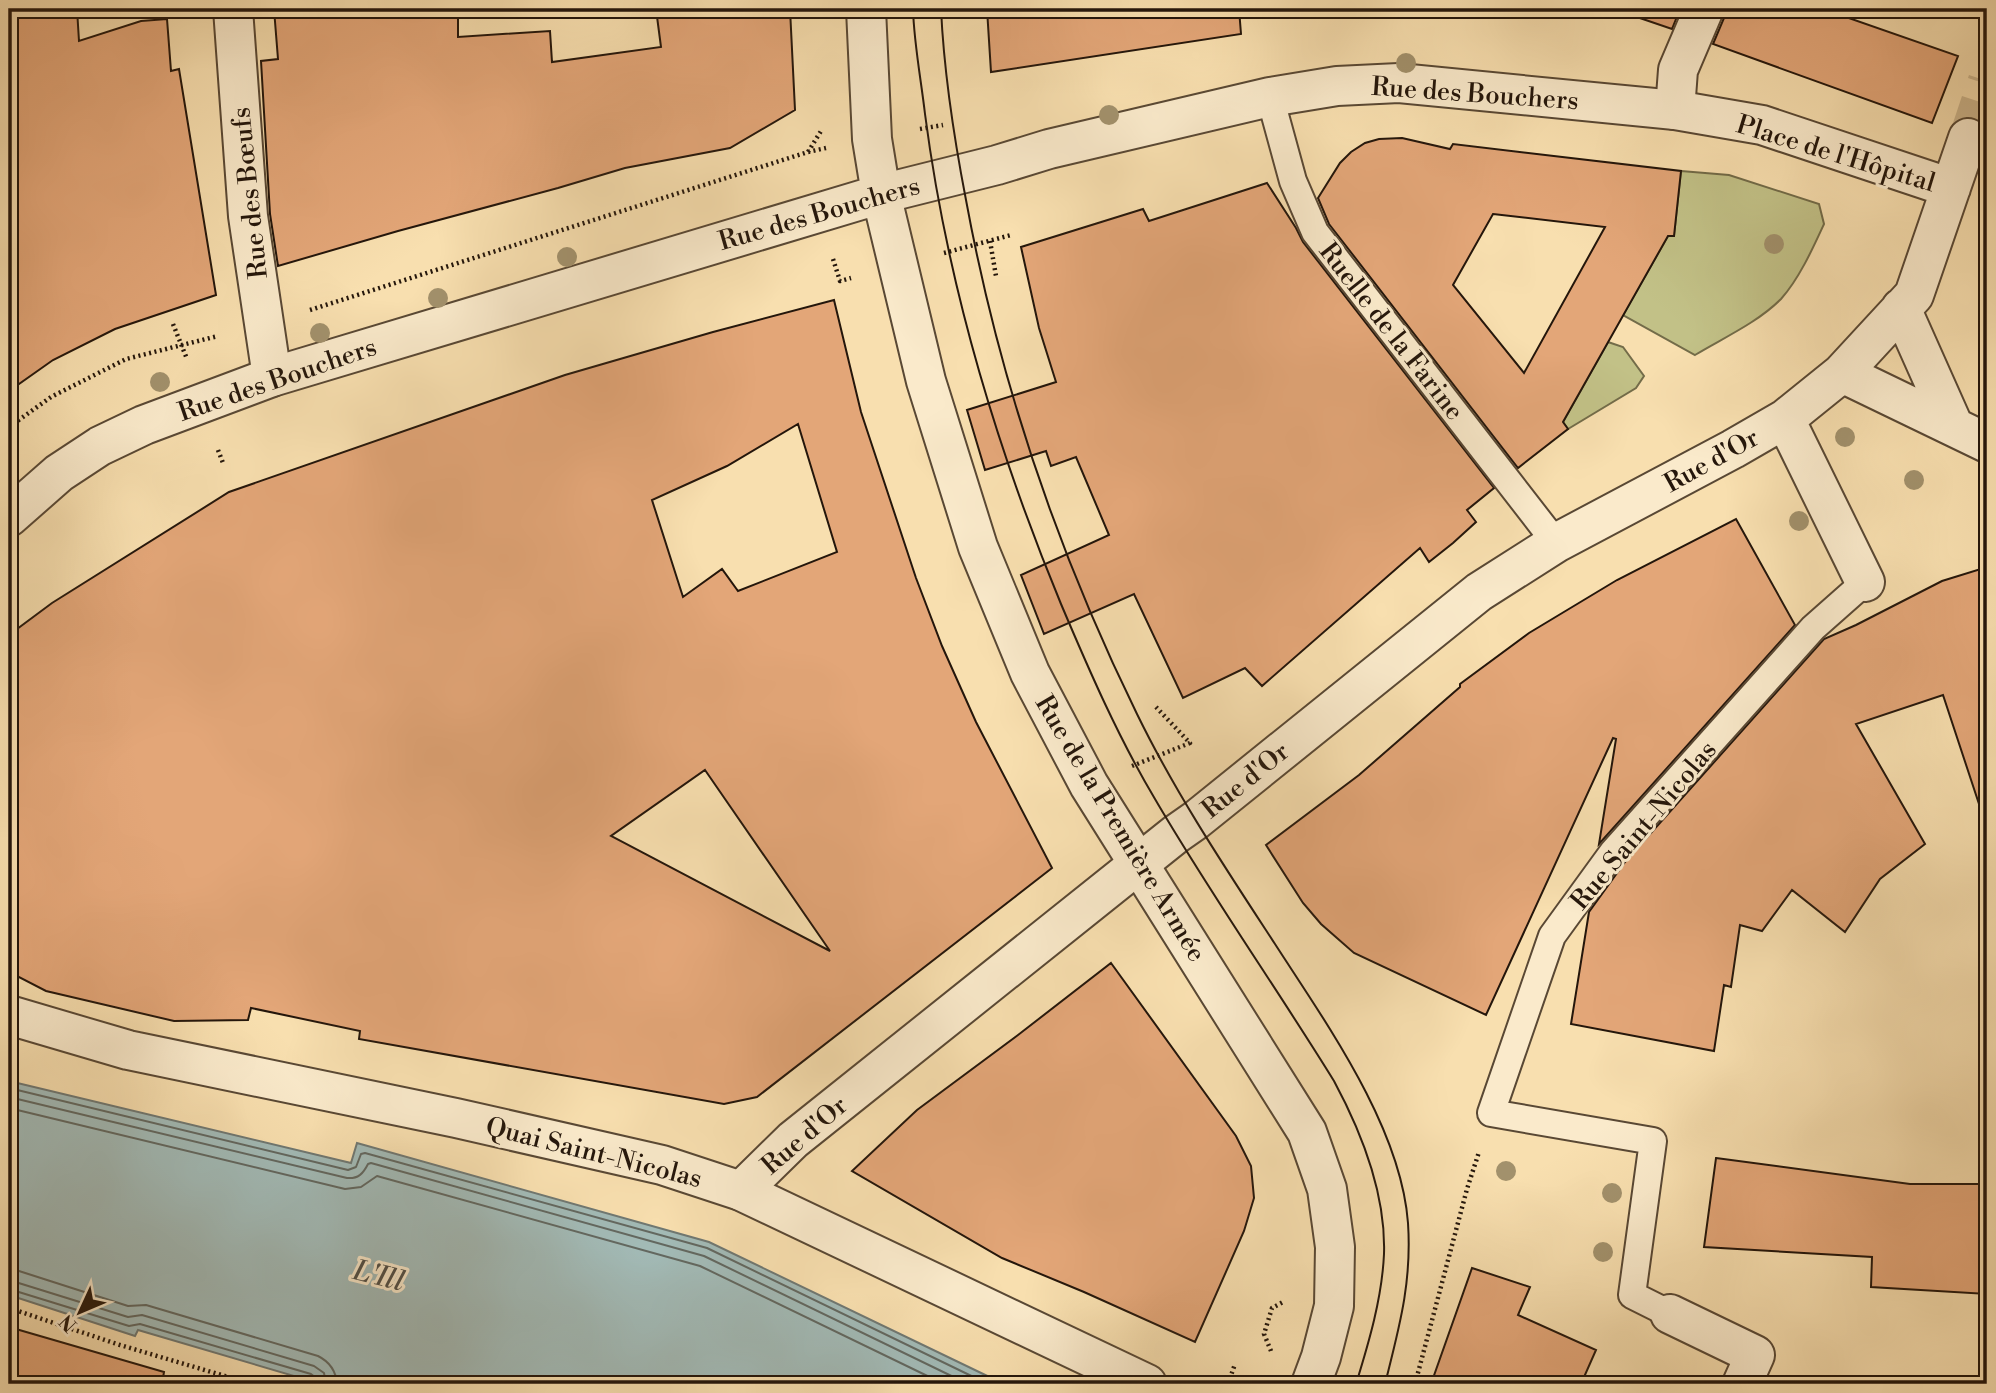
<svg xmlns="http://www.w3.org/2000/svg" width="1996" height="1393" font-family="'Libre Bodoni',serif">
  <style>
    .green { fill: #c2c187; stroke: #736c49; stroke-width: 2 }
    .water { fill: #a2bab6; stroke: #707872; stroke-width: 2 }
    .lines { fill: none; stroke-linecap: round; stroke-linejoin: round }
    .shore { stroke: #636860; stroke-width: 2 }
    .building { fill: #e3a678; stroke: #24160b; stroke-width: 2; fill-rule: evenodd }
    .minor-tunnel { stroke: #ceb78e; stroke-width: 38; stroke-dasharray: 38 19; stroke-linecap: butt }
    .service-casing { stroke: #594834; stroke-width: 30 }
    .pedestrian-casing { stroke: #594834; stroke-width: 42 }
    .minor-casing { stroke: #594834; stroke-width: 42 }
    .tertiary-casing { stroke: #594834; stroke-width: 42 }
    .path { stroke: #24160b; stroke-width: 4.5; stroke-dasharray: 2 3.5; stroke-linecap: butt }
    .service { stroke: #faeacb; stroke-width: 26 }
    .pedestrian { stroke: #faeacb; stroke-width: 38 }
    .minor { stroke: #faeacb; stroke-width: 38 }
    .tertiary { stroke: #faeacb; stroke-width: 38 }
    .tram { stroke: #24160b; stroke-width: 2 }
    .tree { fill: #a2916c }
    .labels { text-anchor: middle; stroke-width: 6; stroke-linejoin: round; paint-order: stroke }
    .street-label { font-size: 26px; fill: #24160b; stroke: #faeacb }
    .water-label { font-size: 28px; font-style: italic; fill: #504f47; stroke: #faeacb }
  </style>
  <rect width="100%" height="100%" fill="#f8dfaf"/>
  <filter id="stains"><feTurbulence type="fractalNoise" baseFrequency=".00286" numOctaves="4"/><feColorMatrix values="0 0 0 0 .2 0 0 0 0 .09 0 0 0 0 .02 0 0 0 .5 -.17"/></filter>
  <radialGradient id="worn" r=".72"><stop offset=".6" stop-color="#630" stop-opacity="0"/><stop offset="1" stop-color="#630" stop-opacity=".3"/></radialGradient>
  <!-- green -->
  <path class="green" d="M 1681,171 L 1729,175 L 1819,204 L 1824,224 C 1813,248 1799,279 1781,299 C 1757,323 1723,338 1695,355 L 1623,315 L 1668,236 L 1674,236 Z
    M 1608,342 L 1623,347 L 1644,376 L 1636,388 L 1568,429 L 1563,422 Z"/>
  <!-- water -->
  <path class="water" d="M 9,1081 L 351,1163 L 357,1143 L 709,1242 L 1004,1384 L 321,1384 L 138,1330 L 135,1336 L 9,1295 Z"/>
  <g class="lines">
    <!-- shore -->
    <path class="shore" d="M 9,1088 L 348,1170 L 356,1167 L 361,1154 L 365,1153 L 707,1248 L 988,1384
      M 9,1097 L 347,1178 C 358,1179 363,1174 368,1164 L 371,1163 L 704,1256 L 968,1384
      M 9,1108 L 345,1189 L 361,1187 L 377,1176 L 700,1266 L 944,1384
      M 9,1270 L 19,1271 L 128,1306 L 146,1305 L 318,1356 C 330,1362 336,1371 337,1384
      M 9,1280 L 128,1317 L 142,1315 L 314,1366 L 324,1373 L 326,1384
      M 9,1289 L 129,1326 L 140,1324 L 311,1374 L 316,1378 L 317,1384"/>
  </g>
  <!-- building -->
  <path class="building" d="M 9,9 L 77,9 L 79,41 L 141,21 L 167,19 L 171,71 L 179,69 L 216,295 L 115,329 L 53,360 L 9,391 Z
    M 274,9 L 458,9 L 458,37 L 550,31 L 552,62 L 661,47 L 656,9 L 790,9 L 795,110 L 730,148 L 625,168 L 558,188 L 398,231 L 278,266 L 270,214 L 261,61 L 278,59 Z
    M 987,9 L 1239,9 L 1241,34 L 991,72 Z
    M 1632,9 L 1680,9 L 1672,29 L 1631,15 Z
    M 1725,9 L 1823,9 L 1958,56 L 1932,123 L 1713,44 L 1724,18 Z
    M 1402,138 L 1450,149 L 1453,144 L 1681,171 L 1674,236 L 1668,236 L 1563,422 L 1568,429 L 1518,468 L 1329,224 L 1318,198 L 1340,163 L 1351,152 L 1365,143 L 1379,139 ZM 1493,214 L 1605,227 L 1524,373 L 1453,285 Z
    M 1267,183 L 1296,228 L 1303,242 L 1494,488 L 1467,510 L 1476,522 L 1453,543 L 1429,562 L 1420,548 L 1262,686 L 1245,668 L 1183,698 L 1134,594 L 1044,634 L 1021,575 L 1109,535 L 1076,457 L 1051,466 L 1046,451 L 985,470 L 967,410 L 1056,382 L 1039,328 L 1021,247 L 1143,209 L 1149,221 Z
    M 834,300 L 861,412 L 916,578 L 942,646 L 976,722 L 1052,868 L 757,1097 L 724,1104 L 359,1039 L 360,1031 L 251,1008 L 248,1020 L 174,1021 L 46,991 L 9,972 L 9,635 L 52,603 L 229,492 L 565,375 L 713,332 ZM 798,424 L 837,552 L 738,591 L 722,569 L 683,597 L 652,500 L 727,466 ZM 705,770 L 830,951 L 611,836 Z
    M 1736,519 L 1795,625 L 1599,844 L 1616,739 L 1613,738 L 1486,1015 L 1354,953 L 1321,924 L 1303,903 L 1266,845 L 1359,775 L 1460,687 L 1460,684 L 1529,633 L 1617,580 Z
    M 1987,567 L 1987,803 L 1979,804 L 1943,695 L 1856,724 L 1925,844 L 1880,879 L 1845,932 L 1792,890 L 1762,931 L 1740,925 L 1731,987 L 1724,985 L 1714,1051 L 1571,1024 L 1589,912 L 1625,862 L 1824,639 L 1856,625 L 1942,581 Z
    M 1111,963 L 1236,1136 L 1251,1166 L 1254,1198 L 1244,1231 L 1195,1342 L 1084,1292 L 1002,1258 L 852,1171 L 917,1110 L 1018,1035 Z
    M 1716,1158 L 1910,1184 L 1987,1184 L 1987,1294 L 1871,1287 L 1872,1257 L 1704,1247 Z
    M 1472,1268 L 1530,1287 L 1518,1315 L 1596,1350 L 1581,1384 L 1431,1384 Z
    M 9,1327 L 164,1372 L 162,1384 L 9,1384 Z"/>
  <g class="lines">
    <!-- minor-tunnel -->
    <path class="minor-tunnel" d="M 1968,138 L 1987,81"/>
    <!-- service casing -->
    <g class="service-casing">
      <path id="service" d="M 1270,97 L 1293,181 L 1315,232 L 1556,543
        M 1670,1314 L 1632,1295 L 1653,1141 L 1491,1113 L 1552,936 L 1613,852 L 1813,628 L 1865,582"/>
    </g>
    <!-- pedestrian casing -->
    <g class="pedestrian-casing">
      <path id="pedestrian" d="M 1675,110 L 1678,70 L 1704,9"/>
    </g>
    <!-- minor casing -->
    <g class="minor-casing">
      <path id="minor" d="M 233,9 L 248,216 L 272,377
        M 881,194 L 997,165 L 1049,149 L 1270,97 L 1337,86 L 1399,83 L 1675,110 L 1762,125 L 1951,188
        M 1901,308 L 1954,427
        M 1842,373 L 1987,443
        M 1785,419 L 1865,582
        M 741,1191 L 793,1140 L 1176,834 L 1196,820 L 1479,592 L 1556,543 L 1733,449 L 1785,419 L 1842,373 L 1914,295 L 1968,138
        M 1670,1314 L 1755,1355 L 1742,1384"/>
    </g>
    <!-- tertiary casing -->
    <g class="tertiary-casing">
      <path id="tertiary" d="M 866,9 L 872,139 L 881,194 L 926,381 L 978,547 L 1030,673 L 1089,785 L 1307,1132 L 1327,1189 L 1335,1247 L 1334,1306 L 1321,1357 L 1311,1384
        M 9,517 L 59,473 L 100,446 L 144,425 L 272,377 L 881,194
        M 9,1015 L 128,1050 L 456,1118 L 662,1165 L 741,1191 L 1147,1384"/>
    </g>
    <!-- path -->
    <path class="path" d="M 920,129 L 943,125
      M 808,152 L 821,131
      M 990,241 L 996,276
      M 944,253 L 1011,235
      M 833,259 L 840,281 L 851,278
      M 310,310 L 808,152 L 826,148
      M 173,324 L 187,359
      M 9,427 L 51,397 L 126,359 L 218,336
      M 218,450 L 223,463
      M 9,588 L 14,591
      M 1132,766 L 1190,743 L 1156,707
      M 9,1308 L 120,1345 L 252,1384
      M 1271,1351 L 1264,1334 L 1272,1308 L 1285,1301
      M 1228,1384 L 1235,1364
      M 1415,1384 L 1467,1189 L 1479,1152"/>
    <!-- service -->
    <use href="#service" class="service"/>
    <!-- pedestrian -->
    <use href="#pedestrian" class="pedestrian"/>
    <!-- minor -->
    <use href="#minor" class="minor"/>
    <!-- tertiary -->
    <use href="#tertiary" class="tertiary"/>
    <!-- tram -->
    <path class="tram" d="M 913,9 C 914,44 921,79 925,114 C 947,283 996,447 1061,604 C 1089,670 1118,737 1155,799 C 1211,895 1276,987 1334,1081 C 1362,1133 1386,1194 1384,1254 C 1382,1298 1369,1342 1356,1384
      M 941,9 C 944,73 954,138 966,200 C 999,379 1057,551 1137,714 C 1176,794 1226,869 1275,944 C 1326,1023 1401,1127 1408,1223 C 1412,1283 1399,1328 1385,1384"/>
  </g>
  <!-- trees -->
  <g class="tree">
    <circle cx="1406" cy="63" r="10"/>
    <circle cx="1109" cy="115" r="10"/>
    <circle cx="1774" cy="244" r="10"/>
    <circle cx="567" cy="257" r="10"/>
    <circle cx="438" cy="298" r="10"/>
    <circle cx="320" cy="333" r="10"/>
    <circle cx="160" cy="382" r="10"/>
    <circle cx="1845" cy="437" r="10"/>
    <circle cx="1914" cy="480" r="10"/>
    <circle cx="1799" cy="521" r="10"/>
    <circle cx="1506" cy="1171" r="10"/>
    <circle cx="1612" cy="1193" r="10"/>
    <circle cx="1603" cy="1252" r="10"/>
  </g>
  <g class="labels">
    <!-- street labels -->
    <g class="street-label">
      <text transform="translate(1475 93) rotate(4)" y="9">Rue des Bouchers</text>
      <text transform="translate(1836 153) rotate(17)" y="9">Place de l'Hôpital</text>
      <text transform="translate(249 193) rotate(-96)" y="9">Rue des Bœufs</text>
      <text transform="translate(819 213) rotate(-16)" y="9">Rue des Bouchers</text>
      <text transform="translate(1392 331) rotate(52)" y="9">Ruelle de la Farine</text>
      <text transform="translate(277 379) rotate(-19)" y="9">Rue des Bouchers</text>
      <text transform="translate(1711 460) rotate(-29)" y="9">Rue d'Or</text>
      <text transform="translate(1245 780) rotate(-39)" y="9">Rue d'Or</text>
      <text transform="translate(1643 825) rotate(-50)" y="9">Rue Saint-Nicolas</text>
      <text transform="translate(1121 828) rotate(59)" y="9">Rue de la Première Armée</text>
      <text transform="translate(804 1135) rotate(-41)" y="9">Rue d'Or</text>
      <text transform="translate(594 1152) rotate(14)" y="9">Quai Saint-Nicolas</text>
    </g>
    <!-- water labels -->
    <g class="water-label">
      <text transform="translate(379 1275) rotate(14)" y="10">L'Ill</text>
    </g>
  </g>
  <!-- margin -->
  <rect width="1996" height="1393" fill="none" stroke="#f8dfaf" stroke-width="35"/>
  <rect x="10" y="10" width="1975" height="1372" fill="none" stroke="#24160b" stroke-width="3.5"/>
  <rect x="18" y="18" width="1961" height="1358" fill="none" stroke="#24160b" stroke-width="2"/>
  <!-- north arrow -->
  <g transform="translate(80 1312) rotate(226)" stroke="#faeacb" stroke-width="5" paint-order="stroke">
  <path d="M0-5L12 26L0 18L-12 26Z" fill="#24160b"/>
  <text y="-10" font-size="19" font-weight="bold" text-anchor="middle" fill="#24160b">N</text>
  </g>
  <rect width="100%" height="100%" filter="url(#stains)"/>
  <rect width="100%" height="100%" fill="url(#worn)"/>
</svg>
